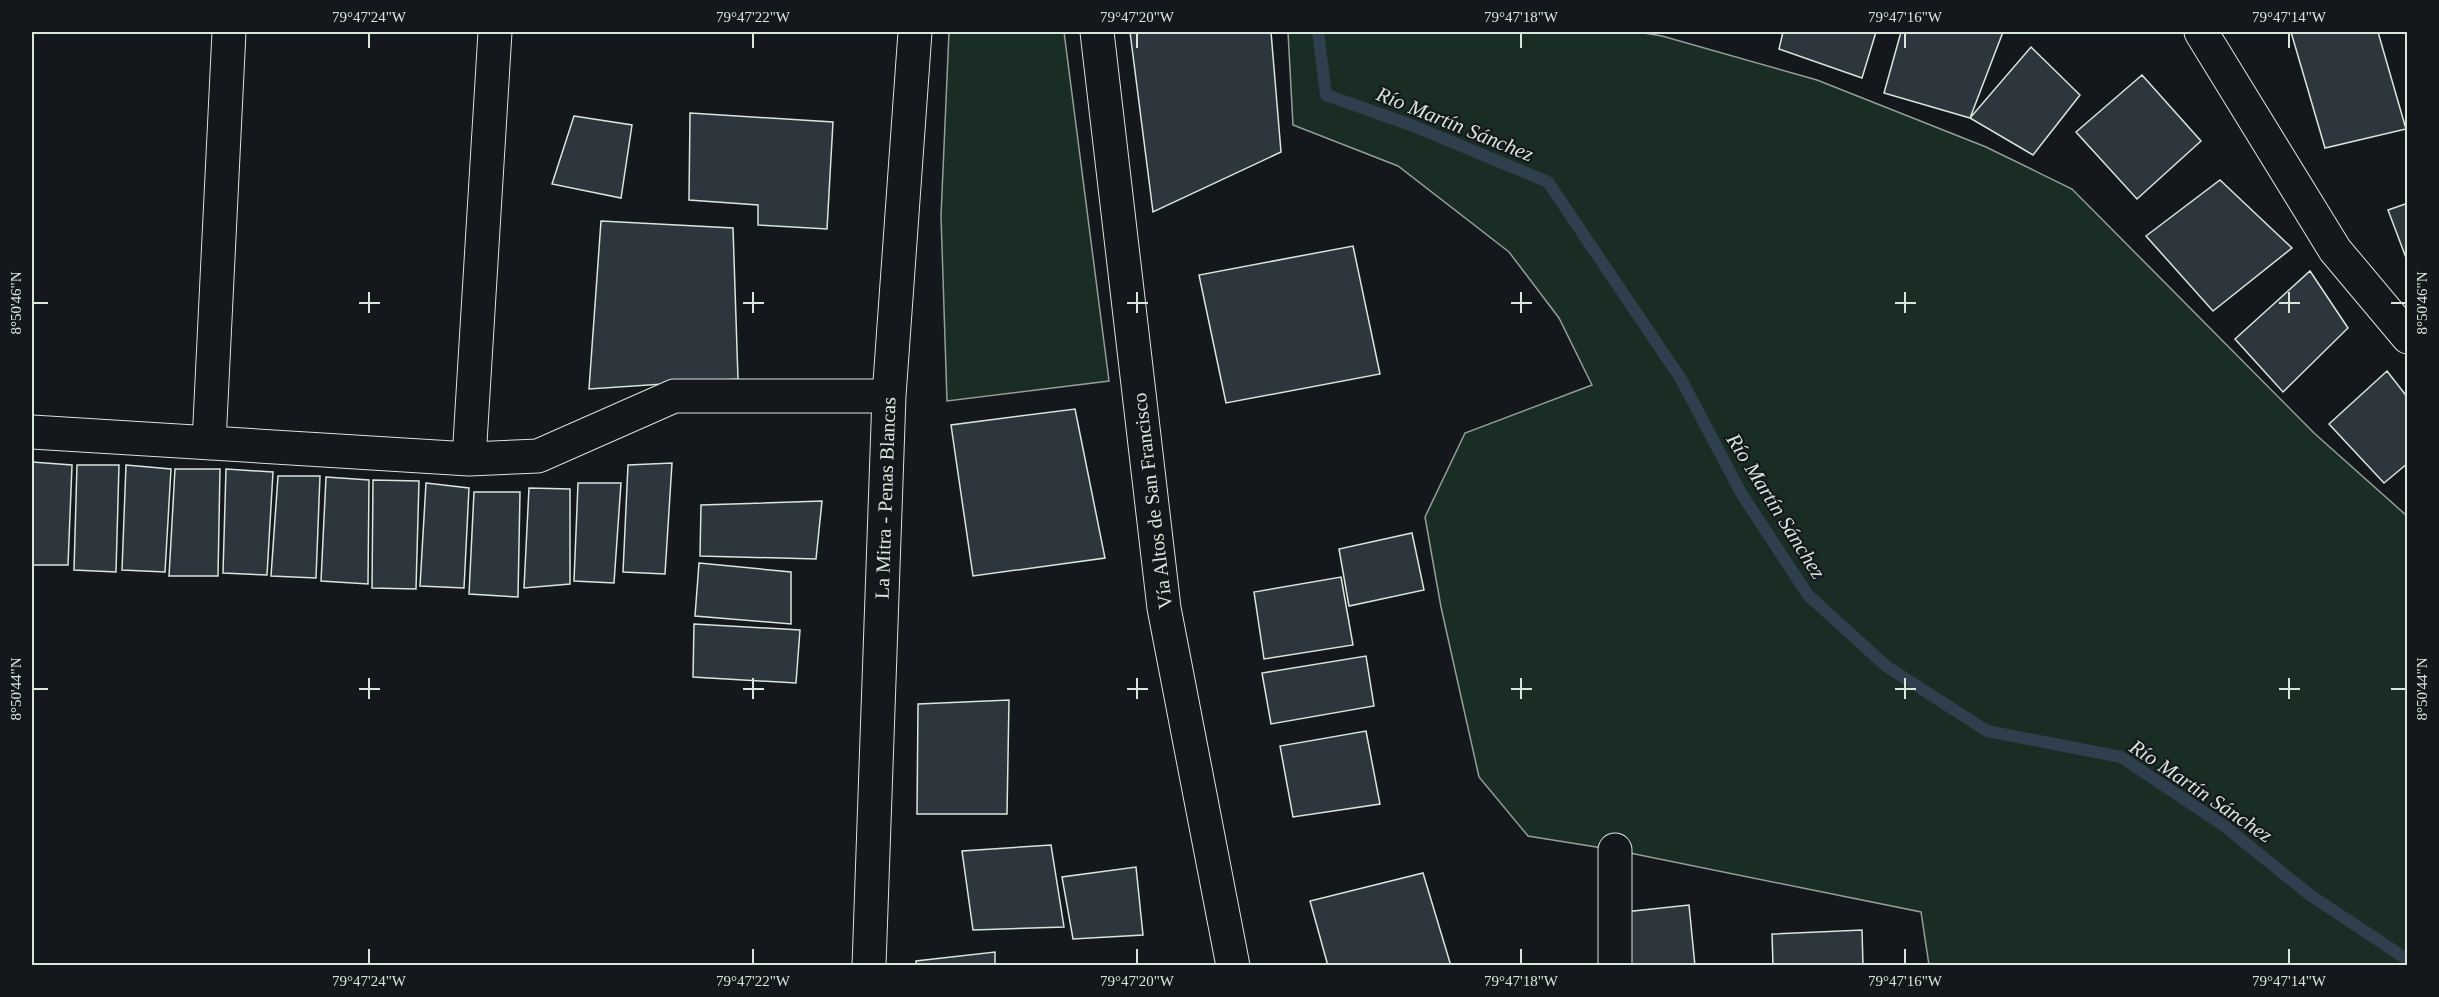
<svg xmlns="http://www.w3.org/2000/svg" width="2439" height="997" font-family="Georgia,serif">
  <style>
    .green { fill: #1a2d24; stroke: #939e99; stroke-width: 1.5 }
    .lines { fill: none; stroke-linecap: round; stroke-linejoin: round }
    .stream { stroke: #2f3f4d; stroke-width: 12 }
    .building { fill: #2c363c; stroke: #d8e6dc; stroke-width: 1.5 }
    .street-casing { stroke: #d8e6dc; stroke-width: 35 }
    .secondary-casing { stroke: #d8e6dc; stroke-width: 35 }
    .street { stroke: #14181c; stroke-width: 33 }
    .secondary { stroke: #14181c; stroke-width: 33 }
    .ticks { fill: none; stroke: #d8e6dc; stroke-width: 2 }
    .labels { text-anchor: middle; stroke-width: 4.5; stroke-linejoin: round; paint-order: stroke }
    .street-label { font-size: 20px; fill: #d8e6dc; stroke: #14181c }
    .water-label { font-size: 21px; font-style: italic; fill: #d8e6dc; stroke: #14181c }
    .neatline { fill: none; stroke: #d8e6dc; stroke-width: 2 }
    .ticks-label { font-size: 15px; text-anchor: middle; fill: #d8e6dc }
  </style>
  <rect width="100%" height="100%" fill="#14181c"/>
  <!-- green -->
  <path class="green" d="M 949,32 L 1064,32 L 1109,381 L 947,401 L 941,216 Z
    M 1288,32 L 1638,32 L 1662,36 L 1817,80 L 1986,147 L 2072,189 L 2314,433 L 2407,516 L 2407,965 L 1929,965 L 1921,912 L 1615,850 L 1528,836 L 1479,777 L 1441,607 L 1425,517 L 1465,433 L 1592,385 L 1559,318 L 1509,252 L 1398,166 L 1293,125 Z"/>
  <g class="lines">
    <!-- stream -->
    <path class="stream" d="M 1318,32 L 1326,95 L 1411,125 L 1548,182 L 1681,379 L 1741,493 L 1808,595 L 1886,666 L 1987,731 L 2121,757 L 2223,825 L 2310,895 L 2408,960"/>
  </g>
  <!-- building -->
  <path class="building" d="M 1130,32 L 1271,32 L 1281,152 L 1153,212 Z
    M 1783,32 L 1876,32 L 1862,78 L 1779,49 Z
    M 1901,32 L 2003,32 L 1970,118 L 1884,93 Z
    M 2291,32 L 2378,32 L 2406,129 L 2325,148 Z
    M 2031,47 L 2080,95 L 2033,155 L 1970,118 Z
    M 2142,75 L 2201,141 L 2137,199 L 2076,132 Z
    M 690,113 L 833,122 L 827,229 L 758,225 L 758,205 L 689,200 Z
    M 574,116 L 632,125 L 621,198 L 552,184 Z
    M 2220,180 L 2292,248 L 2213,311 L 2146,236 Z
    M 2408,203 L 2408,263 L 2388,210 Z
    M 601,221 L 733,228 L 738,379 L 589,389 Z
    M 1353,246 L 1380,374 L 1226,403 L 1199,275 Z
    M 2310,271 L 2348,328 L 2283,392 L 2235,339 Z
    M 2387,371 L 2408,398 L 2408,463 L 2384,483 L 2329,424 Z
    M 1075,409 L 1105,558 L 973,576 L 951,425 Z
    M 32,462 L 72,465 L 68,565 L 32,565 Z
    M 672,463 L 665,574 L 623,572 L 628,465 Z
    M 77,465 L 119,465 L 116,572 L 74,570 Z
    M 126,465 L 171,469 L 165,572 L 122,570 Z
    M 175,469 L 220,469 L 218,576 L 169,576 Z
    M 226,469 L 273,472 L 267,575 L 223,573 Z
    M 278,476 L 320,476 L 316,578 L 271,576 Z
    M 326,477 L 369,480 L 368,584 L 321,581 Z
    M 373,480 L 419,481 L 416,589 L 372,588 Z
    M 426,483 L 469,488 L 464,588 L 420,586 Z
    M 578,483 L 621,483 L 614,583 L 574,581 Z
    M 529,488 L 570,489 L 570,584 L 524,588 Z
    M 474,492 L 520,492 L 518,597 L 469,594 Z
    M 822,501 L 816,559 L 700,556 L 701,505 Z
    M 1412,533 L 1424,590 L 1349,606 L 1339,549 Z
    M 699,563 L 791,572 L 791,624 L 695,616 Z
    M 1341,577 L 1353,645 L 1264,659 L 1254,592 Z
    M 694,624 L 800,630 L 796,683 L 693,677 Z
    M 1366,656 L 1374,706 L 1271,724 L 1262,673 Z
    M 1009,700 L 1007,814 L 917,814 L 918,704 Z
    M 1366,731 L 1380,804 L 1293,817 L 1280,746 Z
    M 1051,845 L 1064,927 L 973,930 L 962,851 Z
    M 1136,867 L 1143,935 L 1073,939 L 1062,877 Z
    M 1423,873 L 1451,966 L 1328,966 L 1310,901 Z
    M 1689,905 L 1695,966 L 1631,966 L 1624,912 Z
    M 1862,930 L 1863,966 L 1773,966 L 1772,934 Z
    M 995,952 L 995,966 L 916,966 L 916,961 Z"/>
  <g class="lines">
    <!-- street casing -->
    <g class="street-casing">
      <path id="street" d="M 2201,32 L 2335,250 L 2408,337
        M 32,432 L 469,459 L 538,456 L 674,396 L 889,396
        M 209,443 L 229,32
        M 469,459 L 495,32
        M 1615,850 L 1615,966
        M 869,966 L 889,396 L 915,32"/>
    </g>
    <!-- secondary casing -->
    <g class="secondary-casing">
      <path id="secondary" d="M 1097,32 L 1164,608 L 1233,966"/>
    </g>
    <!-- street -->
    <use href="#street" class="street"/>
    <!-- secondary -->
    <use href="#secondary" class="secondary"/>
  </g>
  <!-- ticks -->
  <path class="ticks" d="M 369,33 L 369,48M 753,33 L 753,48M 1137,33 L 1137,48M 1521,33 L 1521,48M 1905,33 L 1905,48M 2289,33 L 2289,48M 369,292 L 369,313M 753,292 L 753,313M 1137,292 L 1137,313M 1521,292 L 1521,313M 1905,292 L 1905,313M 2289,292 L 2289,313M 33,303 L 48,303M 359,303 L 380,303M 743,303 L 764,303M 1127,303 L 1148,303M 1511,303 L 1532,303M 1895,303 L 1916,303M 2279,303 L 2300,303M 2391,303 L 2406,303M 369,678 L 369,699M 753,678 L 753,699M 1137,678 L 1137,699M 1521,678 L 1521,699M 1905,678 L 1905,699M 2289,678 L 2289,699M 33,689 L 48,689M 359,689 L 380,689M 743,689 L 764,689M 1127,689 L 1148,689M 1511,689 L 1532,689M 1895,689 L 1916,689M 2279,689 L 2300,689M 2391,689 L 2406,689M 369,949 L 369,964M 753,949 L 753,964M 1137,949 L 1137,964M 1521,949 L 1521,964M 1905,949 L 1905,964M 2289,949 L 2289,964"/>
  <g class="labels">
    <!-- street labels -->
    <g class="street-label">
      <text transform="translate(885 498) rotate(-88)" y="7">La Mitra - Penas Blancas</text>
      <text transform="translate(1152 501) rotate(-97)" y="7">Vía Altos de San Francisco</text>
    </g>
    <!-- water labels -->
    <g class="water-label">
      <text transform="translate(1455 124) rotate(22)" y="7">Río Martín Sánchez</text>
      <text transform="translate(1776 506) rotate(58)" y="7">Río Martín Sánchez</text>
      <text transform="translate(2201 791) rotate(34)" y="7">Río Martín Sánchez</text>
    </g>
  </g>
  <!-- border -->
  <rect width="2439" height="997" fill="none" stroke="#14181c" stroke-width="66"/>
  <rect x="33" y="33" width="2373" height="931" class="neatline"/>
  <g class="ticks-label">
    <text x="369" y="22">79°47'24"W</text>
    <text x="753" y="22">79°47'22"W</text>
    <text x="1137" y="22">79°47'20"W</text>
    <text x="1521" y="22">79°47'18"W</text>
    <text x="1905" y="22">79°47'16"W</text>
    <text x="2289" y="22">79°47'14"W</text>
    <text transform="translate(16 303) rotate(-90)" y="5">8°50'46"N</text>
    <text transform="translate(2422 303) rotate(-90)" y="5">8°50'46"N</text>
    <text transform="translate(16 689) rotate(-90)" y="5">8°50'44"N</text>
    <text transform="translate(2422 689) rotate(-90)" y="5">8°50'44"N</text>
    <text x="369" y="986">79°47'24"W</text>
    <text x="753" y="986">79°47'22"W</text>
    <text x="1137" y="986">79°47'20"W</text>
    <text x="1521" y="986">79°47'18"W</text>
    <text x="1905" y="986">79°47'16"W</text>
    <text x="2289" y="986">79°47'14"W</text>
  </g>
</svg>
